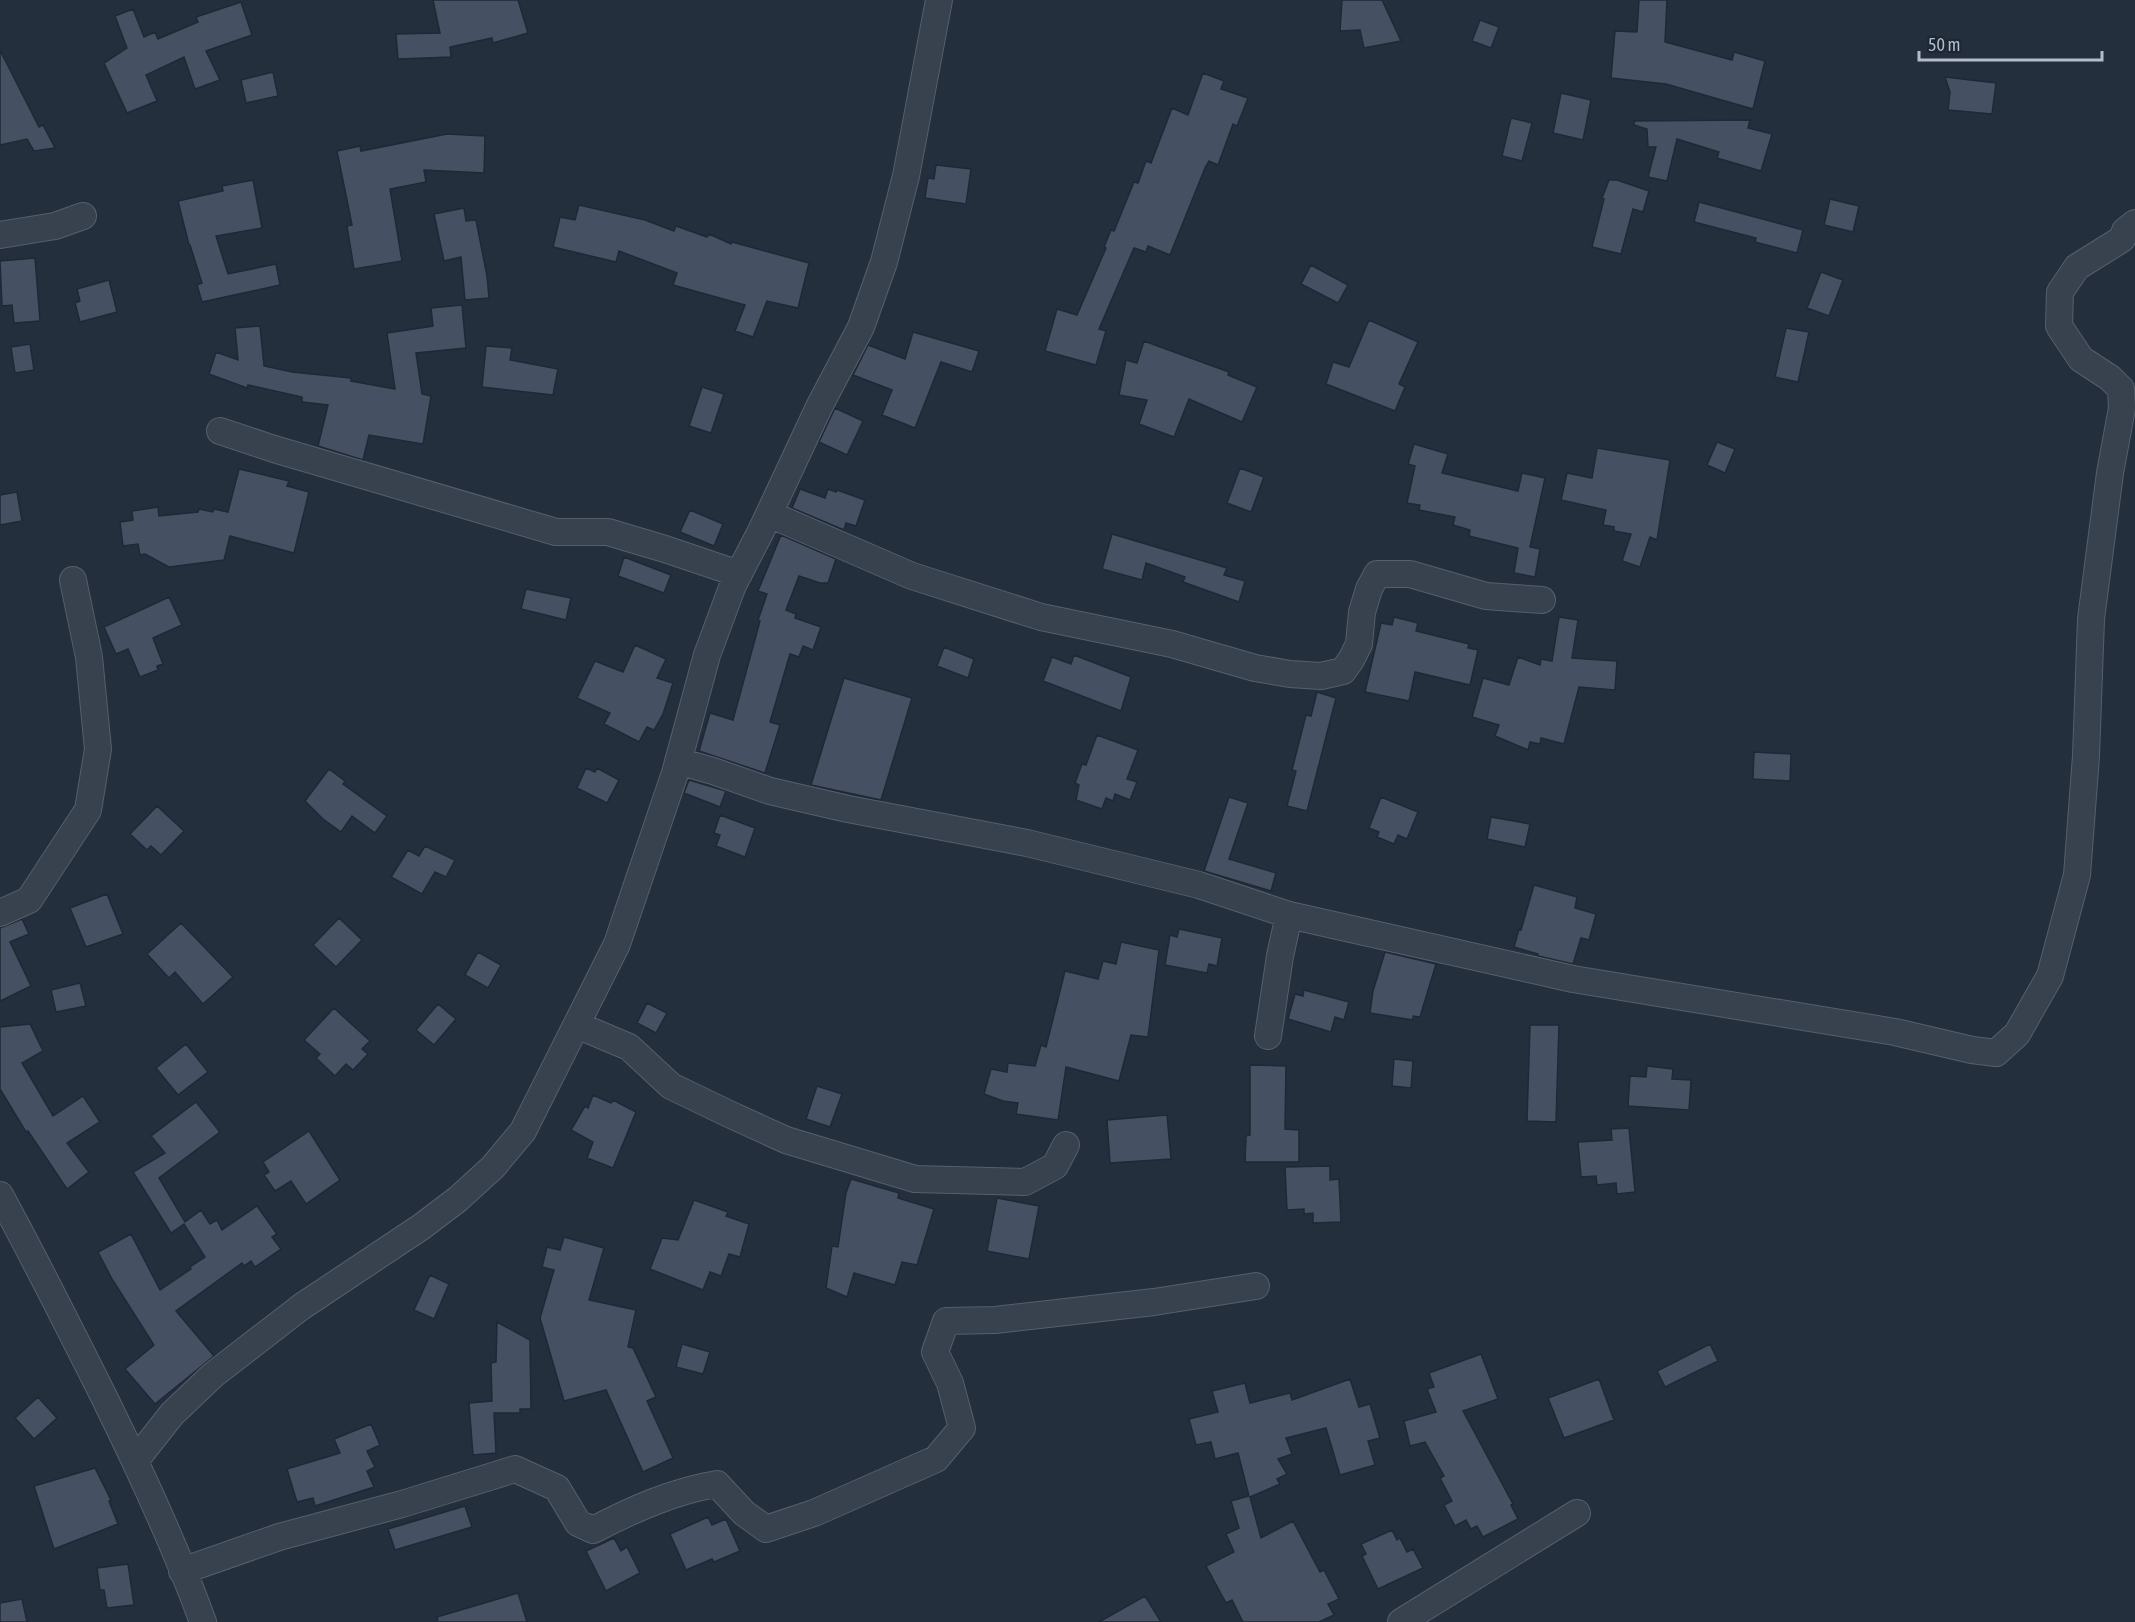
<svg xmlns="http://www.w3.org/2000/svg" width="2135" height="1622" font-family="'Asap Condensed',sans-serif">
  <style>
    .building { fill: #455162; stroke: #1f2835; stroke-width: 1.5 }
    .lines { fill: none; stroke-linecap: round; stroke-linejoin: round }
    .minor-casing { stroke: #565f6c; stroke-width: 28 }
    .minor { stroke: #38414e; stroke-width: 26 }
  </style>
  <rect width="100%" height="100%" fill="#242f3e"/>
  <!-- building -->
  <path class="building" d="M 433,0 L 518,0 L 528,33 L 493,43 L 492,38 L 450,47 L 451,57 L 398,59 L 396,34 L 440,33 Z
    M 1342,0 L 1382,0 L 1401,41 L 1364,48 L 1360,30 L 1340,31 Z
    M 1639,0 L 1667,0 L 1665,42 L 1732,60 L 1734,52 L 1765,61 L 1753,109 L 1666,84 L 1611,78 L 1615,31 L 1637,32 Z
    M 241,2 L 252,35 L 206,51 L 220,80 L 195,89 L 184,57 L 146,75 L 157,101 L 127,113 L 104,63 L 127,48 L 115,16 L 133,9 L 144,37 L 155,32 L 158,39 L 198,22 L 196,17 Z
    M 1480,20 L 1499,27 L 1491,48 L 1472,41 Z
    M 0,50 L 39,127 L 43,125 L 55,148 L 34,151 L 27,139 L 0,145 Z
    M 273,72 L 278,96 L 246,103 L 241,80 Z
    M 1203,73 L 1224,81 L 1221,89 L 1248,98 L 1237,126 L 1233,124 L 1218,165 L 1209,161 L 1205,168 L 1170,255 L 1148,246 L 1146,252 L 1134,248 L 1099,329 L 1106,331 L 1096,365 L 1045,351 L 1057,309 L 1077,315 L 1106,248 L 1104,247 L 1111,230 L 1114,231 L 1134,182 L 1138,183 L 1146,161 L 1151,163 L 1172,108 L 1188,115 Z
    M 1945,77 L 1996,83 L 1992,114 L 1948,110 L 1950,92 Z
    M 1561,93 L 1591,100 L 1583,140 L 1553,133 Z
    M 1511,118 L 1532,123 L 1522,161 L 1502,156 Z
    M 1750,120 L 1748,128 L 1772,134 L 1761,171 L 1717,158 L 1719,152 L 1677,139 L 1667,181 L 1648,177 L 1656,147 L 1648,147 L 1647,129 L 1634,125 L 1634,121 Z
    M 447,134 L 485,136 L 484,173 L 424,170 L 426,182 L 390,189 L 402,261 L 354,269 L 347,226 L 352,225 L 337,151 L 360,146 L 361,151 Z
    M 936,165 L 971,169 L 966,204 L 925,198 L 928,178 L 934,179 Z
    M 253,180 L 262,228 L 216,236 L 228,274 L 276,264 L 280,285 L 202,302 L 197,285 L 202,283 L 190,245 L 189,245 L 178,201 L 223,191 L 222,186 Z
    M 1609,180 L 1617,180 L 1649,191 L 1643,212 L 1633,209 L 1621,254 L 1592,247 L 1604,199 L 1602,198 Z
    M 1830,199 L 1859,206 L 1853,232 L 1824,225 Z
    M 1699,202 L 1803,230 L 1797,253 L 1755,242 L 1756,238 L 1694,222 Z
    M 579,205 L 645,220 L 674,231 L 676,226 L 707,237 L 709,234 L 731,244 L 732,242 L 809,263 L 798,308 L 767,301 L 753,337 L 735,331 L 745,305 L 673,285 L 677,273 L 619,251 L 616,262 L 553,247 L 560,217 L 575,220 Z
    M 464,208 L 466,221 L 476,220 L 487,276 L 489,298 L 465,300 L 461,257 L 444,261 L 434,214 Z
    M 35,258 L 40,321 L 14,323 L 12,305 L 2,306 L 0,261 Z
    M 1311,265 L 1348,285 L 1338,303 L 1301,284 Z
    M 1821,272 L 1843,280 L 1829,316 L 1807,308 Z
    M 109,280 L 117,312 L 80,322 L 75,303 L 80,301 L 77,289 Z
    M 462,305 L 466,348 L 416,353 L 422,394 L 431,396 L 423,444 L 369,435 L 363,460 L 318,446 L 328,405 L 302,402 L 302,397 L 248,385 L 247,388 L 209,374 L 216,352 L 238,360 L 235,328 L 260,326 L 264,366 L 292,372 L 351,378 L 351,381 L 395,389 L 387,333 L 433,326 L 431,308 Z
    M 1369,320 L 1418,342 L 1399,384 L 1405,387 L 1395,411 L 1326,384 L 1333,362 L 1349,367 Z
    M 1786,328 L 1809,332 L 1798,382 L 1775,377 Z
    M 913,332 L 979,351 L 972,372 L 941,362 L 915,428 L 882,415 L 892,390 L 853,375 L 868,345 L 905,359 Z
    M 1144,341 L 1229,372 L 1228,375 L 1257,387 L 1242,422 L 1189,399 L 1174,437 L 1139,424 L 1147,400 L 1119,395 L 1126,360 L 1137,363 Z
    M 30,344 L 34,370 L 15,373 L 11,347 Z
    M 486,346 L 512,348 L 510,360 L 558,369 L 553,395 L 482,387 Z
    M 702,387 L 724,394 L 711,433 L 689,426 Z
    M 835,408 L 863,421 L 847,455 L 819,442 Z
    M 1717,442 L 1735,449 L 1725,473 L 1707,465 Z
    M 1414,444 L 1448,454 L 1442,473 L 1518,491 L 1522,473 L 1545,478 L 1530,547 L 1540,549 L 1535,577 L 1514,573 L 1518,548 L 1469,536 L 1470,530 L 1453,525 L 1455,517 L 1419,510 L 1420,505 L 1407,503 L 1415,466 L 1408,464 Z
    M 1597,448 L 1670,460 L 1657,540 L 1650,537 L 1640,567 L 1622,561 L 1631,534 L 1614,531 L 1614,527 L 1603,525 L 1606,510 L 1561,500 L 1567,473 L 1592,478 Z
    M 1240,468 L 1264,477 L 1251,512 L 1227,503 Z
    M 239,469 L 289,481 L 287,486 L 309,492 L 294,553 L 230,536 L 224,560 L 169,567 L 145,554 L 140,555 L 138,544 L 123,546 L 120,522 L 133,520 L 132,511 L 158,507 L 159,516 L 198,512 L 199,509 L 213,512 L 214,509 L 228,512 Z
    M 800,489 L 825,498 L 828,489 L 836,492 L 837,490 L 865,500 L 856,526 L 846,523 L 844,530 L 792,508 Z
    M 17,492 L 22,521 L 0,525 L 0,495 Z
    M 690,510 L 723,524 L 714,546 L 680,532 Z
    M 1112,534 L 1227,568 L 1224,575 L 1245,581 L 1239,602 L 1183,582 L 1185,577 L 1146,563 L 1142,580 L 1102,569 Z
    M 781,535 L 836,559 L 828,583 L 820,583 L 799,576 L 786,610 L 796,614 L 795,618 L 821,627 L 813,650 L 803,646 L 799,657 L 790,654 L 770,722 L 780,725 L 765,773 L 699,751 L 710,713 L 733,720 L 760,621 L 758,620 L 767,594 L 758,591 Z
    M 624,557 L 671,575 L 664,593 L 618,576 Z
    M 526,589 L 571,598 L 566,620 L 521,609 Z
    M 169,597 L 182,625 L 153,638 L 163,664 L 157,666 L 158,670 L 140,677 L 128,649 L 116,654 L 104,627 Z
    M 1394,617 L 1418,623 L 1416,631 L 1469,644 L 1468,648 L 1478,650 L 1470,685 L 1415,672 L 1409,701 L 1365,692 L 1381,623 L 1392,625 Z
    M 1559,617 L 1578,620 L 1572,658 L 1617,661 L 1615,690 L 1579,687 L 1564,744 L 1541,738 L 1540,744 L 1530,742 L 1528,750 L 1495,736 L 1499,725 L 1472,717 L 1483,678 L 1509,685 L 1518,657 L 1540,665 L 1541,659 L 1552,661 Z
    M 635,645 L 666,659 L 657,678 L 673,683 L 663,714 L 654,730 L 647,727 L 639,742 L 604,724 L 610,713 L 577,698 L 595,661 L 623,672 Z
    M 944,647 L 974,659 L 968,678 L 937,666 Z
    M 1074,655 L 1131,677 L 1121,711 L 1043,681 L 1052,657 L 1071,664 Z
    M 844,678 L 912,698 L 881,800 L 811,785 Z
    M 1317,692 L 1336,698 L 1307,811 L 1287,806 L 1296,771 L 1292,770 L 1306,715 L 1311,716 Z
    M 1097,735 L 1138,750 L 1127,779 L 1137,782 L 1130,800 L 1115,794 L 1113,801 L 1106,798 L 1102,809 L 1076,800 L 1079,785 L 1075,783 L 1082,764 L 1086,765 Z
    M 1754,752 L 1791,754 L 1790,781 L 1753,779 Z
    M 586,768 L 595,772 L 597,768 L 619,780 L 607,803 L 577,788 Z
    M 329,769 L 345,781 L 343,784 L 387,816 L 375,833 L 352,816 L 341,832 L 323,819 L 305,801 Z
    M 689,780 L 726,791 L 720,807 L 684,793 Z
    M 1229,797 L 1248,803 L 1229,859 L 1276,873 L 1271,891 L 1204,871 Z
    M 1381,797 L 1418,812 L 1407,839 L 1398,835 L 1394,844 L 1377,837 L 1379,832 L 1369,828 Z
    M 157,806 L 184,831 L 161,855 L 151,846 L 147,850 L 130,834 Z
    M 720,815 L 755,828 L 745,857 L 716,846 L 720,835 L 714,833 Z
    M 1491,817 L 1530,824 L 1525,847 L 1487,839 Z
    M 425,846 L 455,860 L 446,877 L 435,872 L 422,894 L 391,877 L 408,850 L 419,856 Z
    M 1534,885 L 1577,897 L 1575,908 L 1596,914 L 1589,940 L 1581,938 L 1573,964 L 1538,956 L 1538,954 L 1514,947 L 1519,929 L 1521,930 Z
    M 107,894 L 123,934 L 86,947 L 70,908 Z
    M 339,918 L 362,940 L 336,967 L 313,945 Z
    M 22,919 L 29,934 L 10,942 L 31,986 L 0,1001 L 0,928 Z
    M 181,923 L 233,977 L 203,1004 L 175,972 L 169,978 L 147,954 Z
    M 1179,929 L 1222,938 L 1217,966 L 1209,964 L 1207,973 L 1165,965 L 1170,935 L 1177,937 Z
    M 1121,942 L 1159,950 L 1148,1037 L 1131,1035 L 1119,1081 L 1066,1067 L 1058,1120 L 1016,1114 L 1018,1103 L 1003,1101 L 984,1094 L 991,1069 L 1007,1072 L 1008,1063 L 1035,1066 L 1041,1045 L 1046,1047 L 1065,971 L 1098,979 L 1103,961 L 1116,964 Z
    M 478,952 L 501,965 L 488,988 L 465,975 Z
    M 1385,952 L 1436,964 L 1420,1017 L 1413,1016 L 1413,1020 L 1370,1013 L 1373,991 Z
    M 80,983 L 86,1006 L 56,1012 L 51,990 Z
    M 1304,990 L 1349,1002 L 1344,1020 L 1335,1017 L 1331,1032 L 1288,1019 L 1295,994 L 1303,996 Z
    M 647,1003 L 667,1013 L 656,1033 L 637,1023 Z
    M 438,1004 L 456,1019 L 434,1045 L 416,1030 Z
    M 334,1008 L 370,1041 L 362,1049 L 368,1054 L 353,1070 L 346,1064 L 335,1076 L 316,1058 L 320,1054 L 304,1040 Z
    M 30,1024 L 43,1051 L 22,1063 L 53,1116 L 83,1096 L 100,1122 L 67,1143 L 89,1172 L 67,1189 L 28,1131 L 26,1132 L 0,1089 L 0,1027 Z
    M 1530,1025 L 1559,1025 L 1556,1122 L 1527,1121 Z
    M 186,1044 L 208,1072 L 178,1095 L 156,1068 Z
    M 1394,1059 L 1413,1061 L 1411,1088 L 1392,1086 Z
    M 1250,1065 L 1286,1066 L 1285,1129 L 1299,1130 L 1299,1162 L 1245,1162 L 1246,1136 L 1250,1135 Z
    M 1647,1066 L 1673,1069 L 1672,1079 L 1691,1080 L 1689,1110 L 1628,1106 L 1630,1076 L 1646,1077 Z
    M 817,1086 L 842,1094 L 830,1127 L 806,1119 Z
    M 593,1095 L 611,1103 L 613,1100 L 636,1112 L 613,1168 L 587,1158 L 593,1142 L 571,1130 L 585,1106 L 588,1108 Z
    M 196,1102 L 220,1132 L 159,1178 L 185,1222 L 201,1210 L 210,1224 L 217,1220 L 222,1230 L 257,1206 L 277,1234 L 272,1237 L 281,1249 L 255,1267 L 251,1261 L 244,1266 L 242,1263 L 176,1311 L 214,1356 L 155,1404 L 125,1369 L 154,1345 L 112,1279 L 98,1252 L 131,1234 L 160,1290 L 191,1269 L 190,1267 L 205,1257 L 184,1224 L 171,1233 L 133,1172 L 165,1153 L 151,1136 Z
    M 1167,1115 L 1171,1159 L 1110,1163 L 1107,1120 Z
    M 1629,1128 L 1635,1192 L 1617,1194 L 1616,1183 L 1597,1185 L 1596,1176 L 1581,1177 L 1578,1142 L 1612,1140 L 1611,1129 Z
    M 309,1131 L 340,1180 L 306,1204 L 291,1181 L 275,1191 L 264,1175 L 269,1172 L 263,1162 Z
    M 1330,1166 L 1330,1180 L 1339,1179 L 1341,1222 L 1313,1223 L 1313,1213 L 1304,1214 L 1304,1209 L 1287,1210 L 1285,1167 Z
    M 851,1179 L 899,1193 L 898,1198 L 934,1209 L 917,1265 L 902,1262 L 895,1285 L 854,1273 L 847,1297 L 826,1288 L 832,1246 L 838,1247 L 846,1193 Z
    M 997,1198 L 1039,1206 L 1029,1259 L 987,1251 Z
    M 694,1200 L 728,1212 L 726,1216 L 749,1224 L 740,1257 L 729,1254 L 721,1276 L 710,1272 L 703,1290 L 650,1269 L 662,1238 L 678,1240 Z
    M 564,1237 L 604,1248 L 589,1300 L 636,1310 L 628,1347 L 633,1348 L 656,1397 L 647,1401 L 673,1458 L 643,1472 L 606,1390 L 564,1401 L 540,1318 L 554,1270 L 542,1267 L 547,1247 L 560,1250 Z
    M 430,1275 L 449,1284 L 434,1319 L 414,1310 Z
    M 497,1322 L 530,1340 L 531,1409 L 520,1409 L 520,1413 L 494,1413 L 496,1453 L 473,1455 L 469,1403 L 492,1401 L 491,1363 L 496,1362 Z
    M 682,1344 L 710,1352 L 703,1374 L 676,1367 Z
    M 1710,1344 L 1718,1361 L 1665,1387 L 1657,1371 Z
    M 1481,1354 L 1498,1399 L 1463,1411 L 1513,1504 L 1511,1505 L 1518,1519 L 1483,1537 L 1477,1526 L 1471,1529 L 1466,1520 L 1455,1526 L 1444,1505 L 1452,1501 L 1440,1478 L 1444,1476 L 1425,1442 L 1410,1446 L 1404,1421 L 1436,1412 L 1427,1389 L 1434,1387 L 1429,1373 Z
    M 1350,1379 L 1359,1407 L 1370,1404 L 1380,1438 L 1368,1441 L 1375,1465 L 1340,1475 L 1326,1428 L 1286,1438 L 1292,1454 L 1278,1459 L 1287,1474 L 1277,1479 L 1280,1484 L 1250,1497 L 1261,1538 L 1293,1521 L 1320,1572 L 1324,1570 L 1339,1599 L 1328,1604 L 1334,1615 L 1319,1622 L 1243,1622 L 1232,1600 L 1226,1603 L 1206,1566 L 1234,1552 L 1226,1534 L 1239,1528 L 1231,1501 L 1249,1496 L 1238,1453 L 1215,1459 L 1211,1442 L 1196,1445 L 1189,1419 L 1218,1412 L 1212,1391 L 1245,1383 L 1250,1403 L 1290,1393 L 1292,1400 Z
    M 1599,1379 L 1614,1420 L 1564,1438 L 1548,1398 Z
    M 38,1397 L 57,1418 L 34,1439 L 15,1418 Z
    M 371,1424 L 380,1445 L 367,1451 L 375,1467 L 367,1471 L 374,1487 L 315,1506 L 313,1498 L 297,1502 L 287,1469 L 340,1453 L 334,1439 Z
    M 95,1468 L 111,1500 L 109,1501 L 118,1524 L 54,1549 L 34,1486 Z
    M 465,1506 L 472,1527 L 395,1550 L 388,1529 Z
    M 708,1517 L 712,1525 L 726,1519 L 740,1551 L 714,1562 L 712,1559 L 686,1570 L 670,1534 Z
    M 1392,1530 L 1397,1540 L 1400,1538 L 1407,1552 L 1413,1549 L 1423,1568 L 1378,1589 L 1362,1556 L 1366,1554 L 1361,1544 Z
    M 614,1538 L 621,1551 L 627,1547 L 640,1573 L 606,1591 L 586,1551 Z
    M 128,1564 L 134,1605 L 107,1608 L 104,1590 L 100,1590 L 97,1568 Z
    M 518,1593 L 527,1622 L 438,1622 L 437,1617 Z
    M 1145,1596 L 1161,1622 L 1099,1622 Z
    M 22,1599 L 27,1622 L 0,1622 L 0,1603 Z"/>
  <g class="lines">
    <!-- minor casing -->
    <g class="minor-casing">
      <path id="minor" d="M 0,235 L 55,226 L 83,216
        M 220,431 L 274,449 L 556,532 L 608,532 L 665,549 L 739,574
        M 769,514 L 912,576 L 1041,617 L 1172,644 L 1255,668 L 1290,674 L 1321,676 L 1343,671 L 1351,660 L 1359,644 L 1362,612 L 1369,589 L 1377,574 L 1410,574 L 1486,596 L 1542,600
        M 678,761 L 713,771 L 770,791 L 848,809 L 1027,843 L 1199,885 L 1289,915 L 1573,979 L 1895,1032 L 1972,1050 L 1996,1053 L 2017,1034 L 2050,976 L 2077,875 L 2086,756 L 2091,619 L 2110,473 L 2122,408 L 2121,389 L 2110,378 L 2081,359 L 2059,326 L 2060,292 L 2077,267 L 2122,239 L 2125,231 L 2135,223
        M 0,913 L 29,900 L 88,810 L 98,749 L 89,657 L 73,580
        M 577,1025 L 629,1047 L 671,1086 L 729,1114 L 786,1140 L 915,1179 L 1025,1182 L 1055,1166 L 1066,1145
        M 1268,1036 L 1280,956 L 1289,915
        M 0,1195 C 36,1261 70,1329 104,1397 C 140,1470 175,1545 203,1622
        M 135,1461 L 172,1414 L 213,1375 L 301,1307 L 421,1227 L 458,1199 L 493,1167 L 523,1131 L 617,944 L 675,773 L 707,655 L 733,585 L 761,531 L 820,405 L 861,327 L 884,262 L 906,176 L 939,0
        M 182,1571 L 279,1537 L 402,1504 L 515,1469 L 557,1488 L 578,1523 L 593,1530 C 632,1510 673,1491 717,1484 L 744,1513 L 766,1529 L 814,1513 L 936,1459 L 962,1428 L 950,1383 L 935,1352 L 946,1321 L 995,1320 L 1154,1302 L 1256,1286
        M 1401,1622 L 1577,1513"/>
    </g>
    <!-- minor -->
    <use href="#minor" class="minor"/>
  </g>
  <!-- scale -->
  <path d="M1919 51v9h183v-9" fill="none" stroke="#b4bcc9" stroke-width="3"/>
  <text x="1928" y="51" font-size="18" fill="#b4bcc9" stroke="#1d2633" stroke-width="4.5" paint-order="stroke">50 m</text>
</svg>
